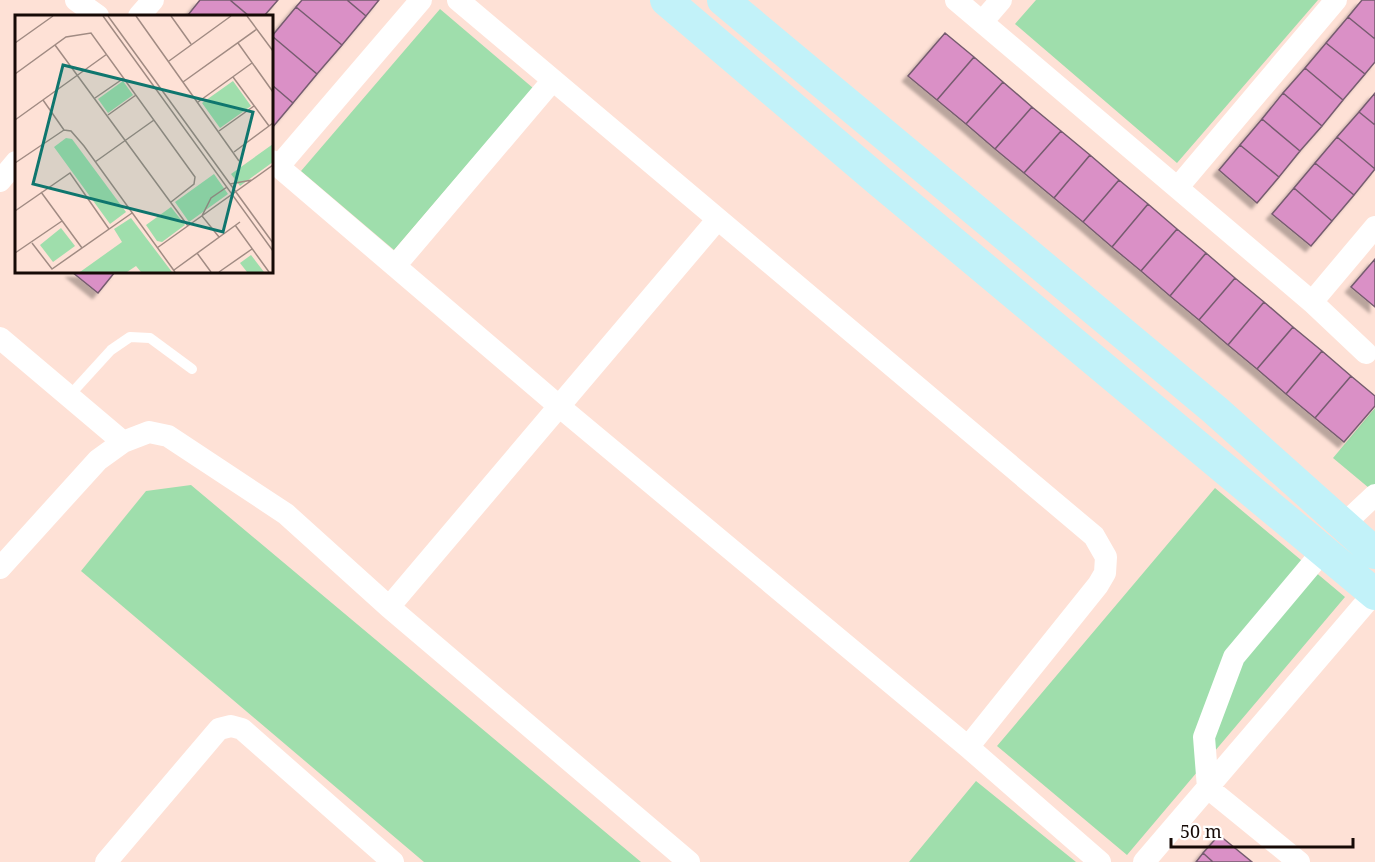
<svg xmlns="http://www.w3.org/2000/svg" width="1375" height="862" font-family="'Noto Serif',serif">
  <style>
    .green { fill: #9fdeac }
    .building { fill: #da90c6; stroke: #765c6f; stroke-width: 1.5; filter: url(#shadow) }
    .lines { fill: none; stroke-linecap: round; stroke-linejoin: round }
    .service { stroke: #fff; stroke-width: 10 }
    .minor { stroke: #fff; stroke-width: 22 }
    .secondary { stroke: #c2f2f9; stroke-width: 32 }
    .inset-road { fill: none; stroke: #a18b83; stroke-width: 1.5 }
    .view { fill: #0f766e; fill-opacity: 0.15; stroke: #0f766e; stroke-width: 3 }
    .inset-edge { fill: none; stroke: #160a06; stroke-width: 3 }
  </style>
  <defs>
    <filter id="shadow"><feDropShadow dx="-5.5" dy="5.5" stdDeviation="1.5" flood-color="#0004"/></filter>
  </defs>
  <rect width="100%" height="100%" fill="#fee1d6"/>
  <!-- green -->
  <path class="green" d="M 1036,0 L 1318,0 L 1177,163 L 1015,24 Z
    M 440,9 L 533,88 L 394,250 L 301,171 Z
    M 1375,408 L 1375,493 L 1333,458 Z
    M 191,485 L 641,862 L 424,862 L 81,571 L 146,491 Z
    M 1215,488 L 1345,597 L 1127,855 L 997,746 Z
    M 976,781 L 1076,862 L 909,862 Z"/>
  <!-- building -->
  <path class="building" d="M 200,0 L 230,0 L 249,16 L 190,16 L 188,15 Z
    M 230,0 L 278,0 L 264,16 L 249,16 Z
    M 302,0 L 347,0 L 366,16 L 342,45 L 296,7 Z
    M 347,0 L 379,0 L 366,16 Z
    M 1362,0 L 1375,0 L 1375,39 L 1348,17 Z
    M 296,7 L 342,45 L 317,74 L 272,36 Z
    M 1348,17 L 1375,39 L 1375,62 L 1365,74 L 1326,43 Z
    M 945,33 L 974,57 L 937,100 L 908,76 Z
    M 272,36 L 317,74 L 293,103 L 272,85 Z
    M 1326,43 L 1365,74 L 1343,100 L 1305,68 Z
    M 974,57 L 1003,82 L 966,124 L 937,100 Z
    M 1305,68 L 1343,100 L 1322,126 L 1283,93 Z
    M 1003,82 L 1032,107 L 995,149 L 966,124 Z
    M 272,85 L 293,103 L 272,128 Z
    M 1283,93 L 1322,126 L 1300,151 L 1262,119 Z
    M 1375,93 L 1375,125 L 1359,112 Z
    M 1032,107 L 1061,131 L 1024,173 L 995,149 Z
    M 1359,112 L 1375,125 L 1375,169 L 1337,137 Z
    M 1262,119 L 1300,151 L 1279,177 L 1240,145 Z
    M 1061,131 L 1090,155 L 1054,198 L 1024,173 Z
    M 1337,137 L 1375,169 L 1354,195 L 1315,163 Z
    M 1240,145 L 1279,177 L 1257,203 L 1219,170 Z
    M 1090,155 L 1119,180 L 1083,222 L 1054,198 Z
    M 1315,163 L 1354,195 L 1332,221 L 1294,188 Z
    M 1119,180 L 1148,204 L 1112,247 L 1083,222 Z
    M 1294,188 L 1332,221 L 1311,246 L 1272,214 Z
    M 1148,204 L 1177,229 L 1141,271 L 1112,247 Z
    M 1177,229 L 1206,253 L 1170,296 L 1141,271 Z
    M 1206,253 L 1235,278 L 1199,320 L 1170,296 Z
    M 1375,259 L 1375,307 L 1351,287 Z
    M 72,272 L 115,272 L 98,293 Z
    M 1235,278 L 1264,302 L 1228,345 L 1199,320 Z
    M 1264,302 L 1293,327 L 1257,369 L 1228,345 Z
    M 1293,327 L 1322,351 L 1286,394 L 1257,369 Z
    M 1322,351 L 1351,376 L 1315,418 L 1286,394 Z
    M 1351,376 L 1375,396 L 1375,406 L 1344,442 L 1315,418 Z
    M 1219,835 L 1252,862 L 1213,862 L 1203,853 Z
    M 1203,853 L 1213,862 L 1196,862 Z"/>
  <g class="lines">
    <!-- service -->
    <path class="service" d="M 69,396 L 111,350 L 130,337 L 150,338 L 192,369"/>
    <!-- minor -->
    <path class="minor" d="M 76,0 L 98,16
      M 458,0 L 1094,536 L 1106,557 L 1105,573 L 1098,585 L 968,747
      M 956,0 L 1312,302 L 1366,353
      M 139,16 L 153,0
      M 982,22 L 1001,0
      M 272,161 L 560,407 L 968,747 L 1100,862
      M 278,167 L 421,0
      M 0,181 L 16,162
      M 1178,187 L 1336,0
      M 395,266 L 553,80
      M 1312,302 L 1375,227
      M 0,338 L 123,442
      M 1343,525 L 1375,495
      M 0,568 L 98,460 L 123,442 L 149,432 L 168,436 L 286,514 L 389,607 L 689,862
      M 389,607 L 717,220
      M 106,862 L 219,729 L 231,726 L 242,729 L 393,862
      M 1144,862 L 1375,592
      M 1299,862 L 1208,788 L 1204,737 L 1234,657 L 1323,551"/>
    <!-- secondary -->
    <path class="secondary" d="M 666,0 L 878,180 L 1375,594
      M 723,0 L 1215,410 L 1375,553"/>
  </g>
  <!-- overview -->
  <g transform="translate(15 15)">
    <rect width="258" height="258" fill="#fee1d6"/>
    <path d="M 108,66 L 118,80 L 93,98 L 83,84 ZM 218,66 L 236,91 L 205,113 L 187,88 ZM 51,123 L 57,124 L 111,197 L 95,209 L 39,132 ZM 258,129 L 258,147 L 225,171 L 216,159 ZM 199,159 L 213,179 L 174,207 L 160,187 ZM 156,192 L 170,210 L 147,227 L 142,226 L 131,210 ZM 116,203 L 157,257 L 126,257 L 121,251 L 112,257 L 65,257 L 107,227 L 99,214 ZM 46,213 L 60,231 L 38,247 L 25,230 ZM 236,240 L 249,257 L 232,257 L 225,248 Z" fill="#9fdeac"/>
    <path class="inset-road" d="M 88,1 L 258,236M 93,1 L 258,228M 121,1 L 224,146M 156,1 L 176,29M 232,1 L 258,36M 0,28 L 38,1M 223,28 L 258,77M 40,30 L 173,211M 154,46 L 216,1M 0,59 L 51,22 L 76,18 L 180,162 L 179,169 L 156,187M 218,62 L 254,111M 168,67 L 242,14M 80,83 L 109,63M 28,85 L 49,115 L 56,116 L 69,131 L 160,257M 183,87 L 237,48M 93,100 L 121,80M 0,105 L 92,39M 204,116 L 239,91M 219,137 L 258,108M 80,147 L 139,105M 0,148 L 49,115M 215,169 L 237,165M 26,177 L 67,233M 0,196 L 55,158 L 94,214M 220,210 L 254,257M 204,222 L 187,201 L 196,183 L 212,172M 17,228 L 37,254 L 117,198M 142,233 L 258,150M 0,238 L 47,206M 182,238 L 196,257M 159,255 L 225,207M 204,257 L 237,234"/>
    <path class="view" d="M 48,50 L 238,97 L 208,217 L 18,169 Z"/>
    <rect width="258" height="258" class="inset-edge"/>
  </g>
  <!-- scale -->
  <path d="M1171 838v9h182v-9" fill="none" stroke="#160a06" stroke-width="3"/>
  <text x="1180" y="838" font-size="18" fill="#160a06" stroke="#ffffff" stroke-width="4.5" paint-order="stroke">50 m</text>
</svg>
